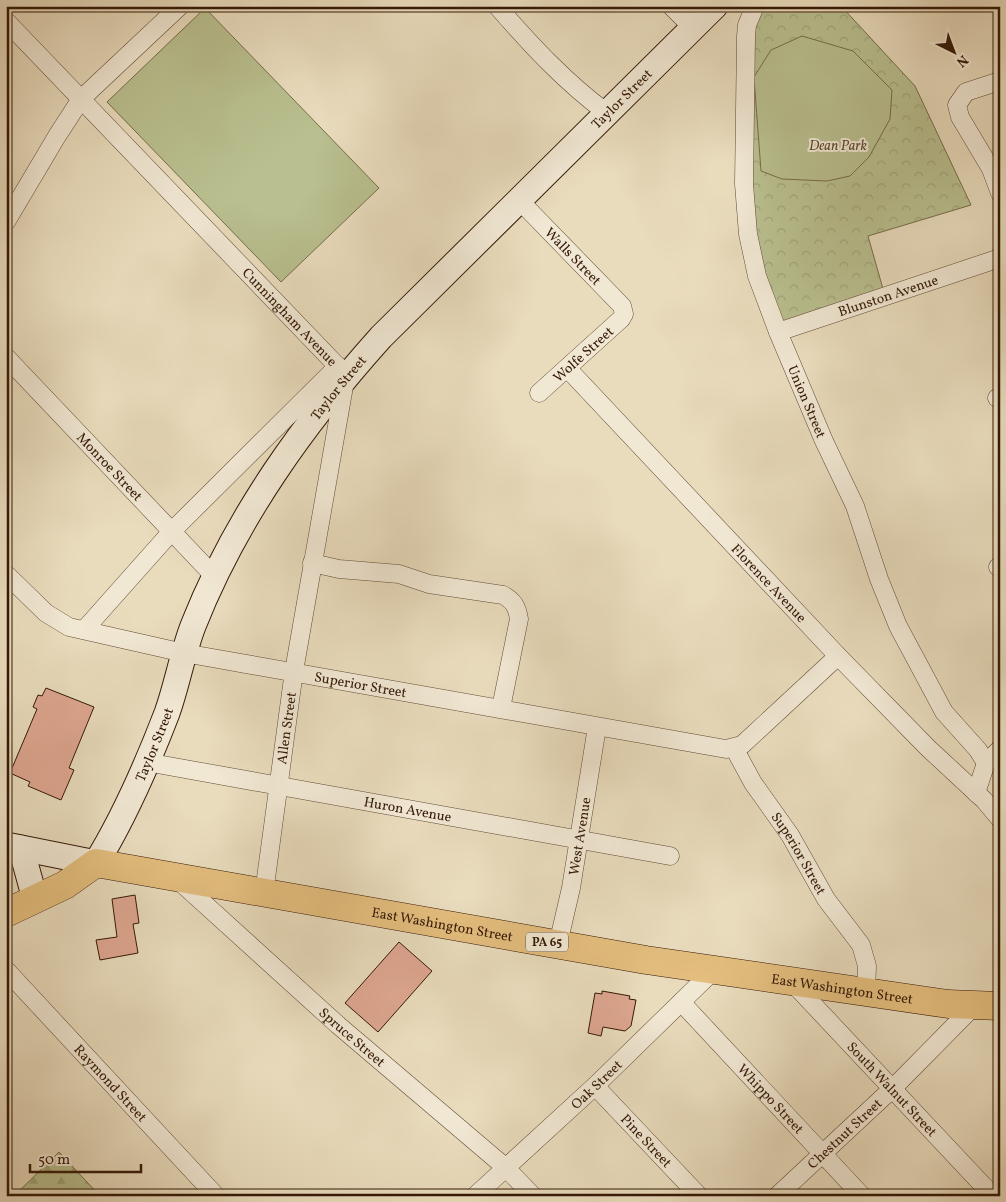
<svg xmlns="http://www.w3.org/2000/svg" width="1006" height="1202" font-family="Vollkorn,serif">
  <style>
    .forest { fill: url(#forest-firs); stroke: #766c4b }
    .park { fill: url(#park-crowns); stroke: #766c4b }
    .pitch { fill: #b9bf8f; stroke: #766c4b }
    .building { fill: #dea791; stroke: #341807 }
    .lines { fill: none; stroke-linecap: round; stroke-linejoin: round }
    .street-casing { stroke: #614934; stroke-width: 19 }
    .secondary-casing { stroke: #341807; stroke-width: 27 }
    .primary-casing { stroke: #341807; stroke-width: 29 }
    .street { stroke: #f1e8d4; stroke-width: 18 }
    .secondary { stroke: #f1e8d4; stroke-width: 25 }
    .primary { stroke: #e4be7e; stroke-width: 28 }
    .labels { text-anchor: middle; stroke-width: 4; stroke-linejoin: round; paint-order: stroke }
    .shield { fill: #f1e8d4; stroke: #6d5644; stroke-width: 1 }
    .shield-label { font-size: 12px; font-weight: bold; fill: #341807 }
    .street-label { font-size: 14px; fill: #341807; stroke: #f1e8d4 }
    .park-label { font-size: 14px; font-style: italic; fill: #5c4a30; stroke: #f1e8d4 }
  </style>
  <defs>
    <pattern id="forest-firs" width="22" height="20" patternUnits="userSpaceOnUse" patternTransform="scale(1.25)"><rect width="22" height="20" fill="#b9bf8f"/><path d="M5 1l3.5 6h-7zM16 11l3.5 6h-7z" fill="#a0a37a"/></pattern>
    <pattern id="park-crowns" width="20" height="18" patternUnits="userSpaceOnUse" patternTransform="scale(1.25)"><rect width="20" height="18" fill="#b9bf8f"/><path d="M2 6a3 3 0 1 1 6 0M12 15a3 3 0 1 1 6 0" fill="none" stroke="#a0a37a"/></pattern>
  </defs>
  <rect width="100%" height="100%" fill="#e9dcbd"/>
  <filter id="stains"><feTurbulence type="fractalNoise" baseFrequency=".004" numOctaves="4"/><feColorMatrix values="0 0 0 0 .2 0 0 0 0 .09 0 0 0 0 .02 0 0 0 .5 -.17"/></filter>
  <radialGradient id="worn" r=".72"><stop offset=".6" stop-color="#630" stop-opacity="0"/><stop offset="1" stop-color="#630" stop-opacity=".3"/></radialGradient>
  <!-- forest -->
  <path class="forest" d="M 59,1152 L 100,1196 L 14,1196 Z"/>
  <!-- park -->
  <path class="park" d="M 755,6 L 841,6 L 915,86 L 971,205 L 868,236 L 885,296 L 778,332 L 748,234 Z"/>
  <!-- pitch -->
  <path class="pitch" d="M 205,8 L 379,188 L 281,282 L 107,102 Z
    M 802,36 L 853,51 L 892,90 L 890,119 L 869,157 L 850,176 L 827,181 L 782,179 L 761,171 L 754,77 L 771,50 Z"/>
  <!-- building -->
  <path class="building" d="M 46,688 L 94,707 L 69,768 L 74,770 L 61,800 L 28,786 L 30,782 L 10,773 L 37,709 L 33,707 L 38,695 L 42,696 Z
    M 135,895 L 139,923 L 133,924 L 138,953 L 100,960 L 96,940 L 117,937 L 112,899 Z
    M 399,942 L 432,971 L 378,1032 L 345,1003 Z
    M 602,991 L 630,996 L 629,999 L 636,1000 L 631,1026 L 625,1031 L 603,1027 L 601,1036 L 588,1033 L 595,993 L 602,994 Z"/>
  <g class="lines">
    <!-- street casing -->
    <g class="street-casing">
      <g id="street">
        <path d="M 497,6 C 531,45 565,82 607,113"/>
        <path d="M 671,6 L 693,28"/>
        <path id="s1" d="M 755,6 L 747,25 L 746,36 L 744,184 L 748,234 L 757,276 L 778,332 L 824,441 L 855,506 L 879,579 L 898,626 L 944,712 L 978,750 L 986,763"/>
        <path id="s2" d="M 6,21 L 346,375 L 294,671 L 264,893"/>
        <path d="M 1000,81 L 966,92 L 957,105 L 960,117 L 991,169 L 1000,193"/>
        <path id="s3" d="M 519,200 L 622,306 L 624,314 L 621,319 L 539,393"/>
        <path d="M 6,222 L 57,136 L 81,99 L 180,6"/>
        <path id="s4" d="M 778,332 L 1000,258"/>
        <path id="s5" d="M 6,357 L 215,577"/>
        <path id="s6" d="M 567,368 L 838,656 L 928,748 L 984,800 L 1000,819"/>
        <path d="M 997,398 L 1000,397"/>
        <path d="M 312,563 L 339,569 L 399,574 L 429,584 L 503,595 C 514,601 517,607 519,619 L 501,708"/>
        <path d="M 998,567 L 1000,566"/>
        <path id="s7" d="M 6,574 L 46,613 L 69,627 L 184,653 L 726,749 L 742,745 L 838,656"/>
        <path d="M 84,630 L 172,531 L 338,366"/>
        <path id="s8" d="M 734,748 L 753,783 L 790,835 L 826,899 L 861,945 L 867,966 L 866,992"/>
        <path id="s9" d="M 146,762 L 670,856"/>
        <path d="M 976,793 L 986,763 L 1000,749"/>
        <path id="s10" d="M 177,879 L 338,1025 L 505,1167 L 533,1196"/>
        <path id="s11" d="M 558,944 L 571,888 L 597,727"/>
        <path id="s12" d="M 6,970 L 216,1196"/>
        <path id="s13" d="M 791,981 L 993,1196"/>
        <path id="s14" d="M 681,1002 L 862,1196"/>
        <path id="s15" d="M 595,1086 L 699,1196"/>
        <path id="s16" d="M 475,1196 L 595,1086 L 714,970"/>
        <path id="s17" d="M 777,1196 L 893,1088 L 974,1006"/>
      </g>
    </g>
    <!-- secondary casing -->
    <g class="secondary-casing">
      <g id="secondary">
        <path id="s18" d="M 6,845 L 96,863 C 125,816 147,765 167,713 C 177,685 182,655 193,626 C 236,517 304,423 381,337 L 715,6"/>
        <path d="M 21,848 L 35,899"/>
      </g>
    </g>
    <!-- primary casing -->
    <g class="primary-casing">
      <g id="primary">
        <path id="s19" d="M 6,913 L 65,885 L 96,863 L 646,960 L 948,1004 L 1000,1006"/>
      </g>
    </g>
    <!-- street -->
    <use href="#street" class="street"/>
    <!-- secondary -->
    <use href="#secondary" class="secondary"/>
    <!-- primary -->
    <use href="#primary" class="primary"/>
  </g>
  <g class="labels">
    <!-- shield labels -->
    <rect class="shield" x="526" y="932.5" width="42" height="19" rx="4"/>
    <g class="shield-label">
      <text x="547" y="946">PA 65</text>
    </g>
    <!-- street labels -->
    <g class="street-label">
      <text dy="5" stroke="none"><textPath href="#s18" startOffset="1034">Taylor Street</textPath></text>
      <text dy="5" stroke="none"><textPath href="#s3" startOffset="78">Walls Street</textPath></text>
      <text dy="5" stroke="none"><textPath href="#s4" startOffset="116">Blunston Avenue</textPath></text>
      <text dy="5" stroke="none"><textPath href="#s2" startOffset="410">Cunningham Avenue</textPath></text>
      <text transform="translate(583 354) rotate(-42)" y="5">Wolfe Street</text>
      <text dy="5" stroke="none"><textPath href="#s18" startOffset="629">Taylor Street</textPath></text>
      <text dy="5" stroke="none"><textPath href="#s1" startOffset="408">Union Street</textPath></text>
      <text dy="5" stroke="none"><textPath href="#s5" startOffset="151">Monroe Street</textPath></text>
      <text dy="5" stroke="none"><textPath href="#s6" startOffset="295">Florence Avenue</textPath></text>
      <text dy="5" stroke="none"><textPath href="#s7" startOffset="380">Superior Street</textPath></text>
      <text transform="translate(286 728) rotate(-82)" y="5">Allen Street</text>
      <text dy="5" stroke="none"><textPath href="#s18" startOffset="224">Taylor Street</textPath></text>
      <text dy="5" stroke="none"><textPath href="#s9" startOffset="266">Huron Avenue</textPath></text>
      <text dy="5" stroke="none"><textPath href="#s11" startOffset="110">West Avenue</textPath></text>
      <text dy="5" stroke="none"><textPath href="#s8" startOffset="124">Superior Street</textPath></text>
      <text dy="5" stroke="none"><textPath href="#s19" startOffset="455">East Washington Street</textPath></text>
      <text dy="5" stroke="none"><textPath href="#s19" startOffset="860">East Washington Street</textPath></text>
      <text dy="5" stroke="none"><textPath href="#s10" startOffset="236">Spruce Street</textPath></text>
      <text dy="5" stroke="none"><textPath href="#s12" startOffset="154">Raymond Street</textPath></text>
      <text dy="5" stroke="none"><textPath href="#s16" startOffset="165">Oak Street</textPath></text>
      <text dy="5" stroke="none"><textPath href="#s13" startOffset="148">South Walnut Street</textPath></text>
      <text dy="5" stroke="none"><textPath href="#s14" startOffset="132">Whippo Street</textPath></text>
      <text dy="5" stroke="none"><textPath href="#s17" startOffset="92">Chestnut Street</textPath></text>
      <text dy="5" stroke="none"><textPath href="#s15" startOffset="75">Pine Street</textPath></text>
    </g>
    <!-- park labels -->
    <g class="park-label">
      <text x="838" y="150">Dean Park</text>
    </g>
  </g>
  <!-- margin -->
  <rect width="1006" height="1202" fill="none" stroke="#e9dcbd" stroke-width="25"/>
  <rect x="8" y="8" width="991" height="1187" fill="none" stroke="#341807" stroke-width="2.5"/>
  <rect x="12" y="12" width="981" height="1177" fill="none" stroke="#341807"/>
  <!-- north arrow -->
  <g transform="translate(954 52) rotate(138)" stroke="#f1e8d4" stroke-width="4" paint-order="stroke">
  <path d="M0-4L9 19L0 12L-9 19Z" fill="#341807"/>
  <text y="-8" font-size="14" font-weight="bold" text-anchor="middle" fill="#341807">N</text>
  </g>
  <!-- scale -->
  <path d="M30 1164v8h111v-8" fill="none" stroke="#341807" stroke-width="2.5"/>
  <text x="38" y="1164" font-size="15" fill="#341807" stroke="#f1e8d4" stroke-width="4" paint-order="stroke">50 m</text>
  <rect width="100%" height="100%" filter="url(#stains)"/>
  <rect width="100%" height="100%" fill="url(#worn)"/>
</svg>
